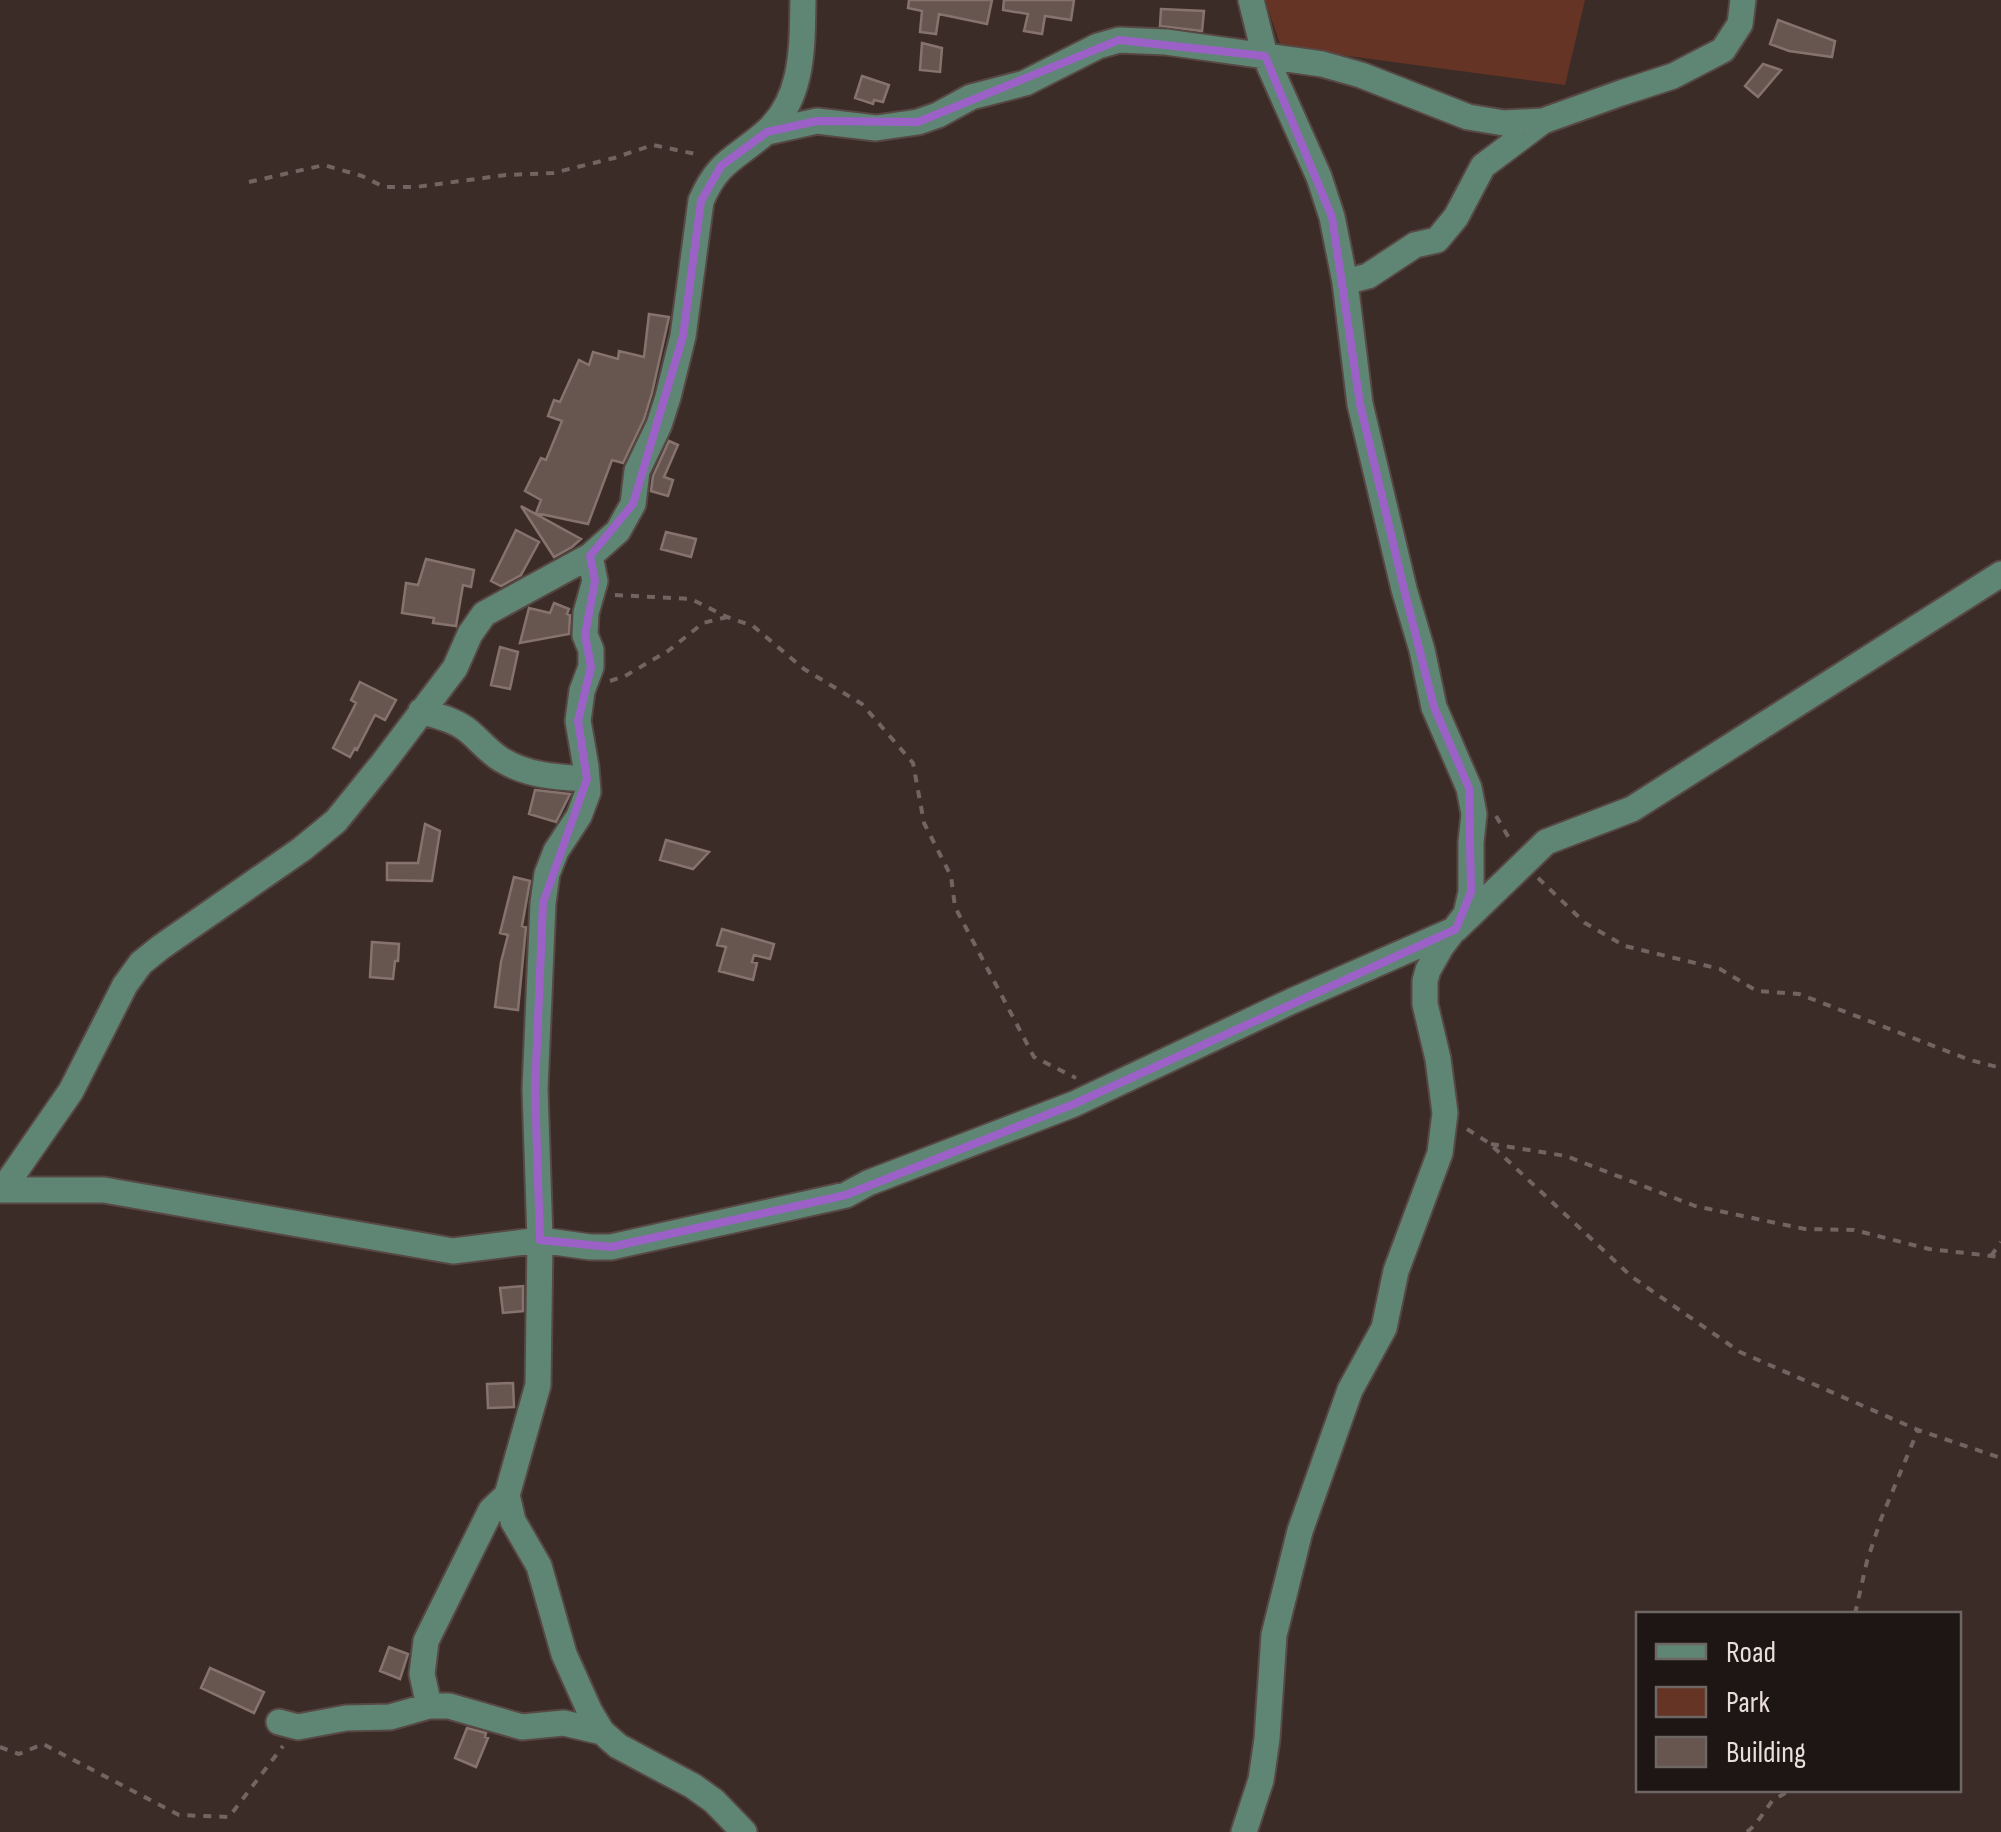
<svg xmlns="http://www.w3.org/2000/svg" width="2001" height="1832" font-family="'Sofia Sans Condensed',sans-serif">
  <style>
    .green { fill: #663425 }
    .building { fill: #675550; stroke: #86736e; stroke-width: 2.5 }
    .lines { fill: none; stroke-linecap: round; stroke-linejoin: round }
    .minor-casing { stroke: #584844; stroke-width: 29 }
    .path { stroke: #726460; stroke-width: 4; stroke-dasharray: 8 8; stroke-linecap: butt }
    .minor { stroke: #5f8675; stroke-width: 25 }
    .marked { fill: none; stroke: #9c61c7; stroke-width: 8; stroke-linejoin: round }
  </style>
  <rect width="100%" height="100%" fill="#3c2c27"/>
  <!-- green -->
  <path class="green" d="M 1265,0 L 1585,0 L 1565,85 L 1281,47 Z"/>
  <!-- building -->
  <path class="building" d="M 909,0 L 992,0 L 987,24 L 939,14 L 936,34 L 920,32 L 922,11 L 908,8 Z
    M 1004,0 L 1074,0 L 1071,20 L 1045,16 L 1042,34 L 1024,31 L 1028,14 L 1003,10 Z
    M 1161,9 L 1204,11 L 1202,31 L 1160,26 Z
    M 1778,20 L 1835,41 L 1832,57 L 1789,51 L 1770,44 Z
    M 922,43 L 942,48 L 940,72 L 920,70 Z
    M 1763,64 L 1781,70 L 1758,97 L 1745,86 Z
    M 862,76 L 889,85 L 883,102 L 874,100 L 873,104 L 855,98 Z
    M 649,314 L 669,317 L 652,393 L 644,419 L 623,463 L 612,460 L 588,524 L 536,513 L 541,500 L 525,491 L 541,458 L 546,460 L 562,421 L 548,416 L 554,400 L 560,402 L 579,360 L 589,365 L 593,352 L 618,359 L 619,351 L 644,357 Z
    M 669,441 L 678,445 L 664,477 L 673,480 L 668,496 L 651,491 L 653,476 Z
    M 521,506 L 581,539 L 572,547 L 554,557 Z
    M 516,530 L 539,542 L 521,575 L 501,586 L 491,581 Z
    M 666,532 L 696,539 L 691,557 L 661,549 Z
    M 426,559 L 474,570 L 471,587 L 463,585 L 456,626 L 433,623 L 434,618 L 402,613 L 406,583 L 418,585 Z
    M 554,603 L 569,609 L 567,614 L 570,615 L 569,634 L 520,643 L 529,608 L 550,613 Z
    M 500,647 L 518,652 L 510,689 L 491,685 Z
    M 360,682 L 396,700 L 385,720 L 375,715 L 357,750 L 355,748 L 350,757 L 333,748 L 356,703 L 351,700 Z
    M 535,790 L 570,794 L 556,822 L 529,814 Z
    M 425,824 L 440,831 L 432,881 L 387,880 L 387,863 L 418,863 Z
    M 666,840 L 709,852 L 693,869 L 660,860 Z
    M 514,877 L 530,881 L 522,926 L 526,927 L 518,1010 L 495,1007 L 501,962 L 508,935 L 500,933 Z
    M 722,929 L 774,944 L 770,959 L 754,955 L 752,962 L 757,963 L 753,980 L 719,971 L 726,947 L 717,945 Z
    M 372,942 L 399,944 L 398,961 L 395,961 L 393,979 L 370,977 Z
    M 523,1286 L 523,1311 L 503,1313 L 500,1288 Z
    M 513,1383 L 514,1407 L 488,1408 L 487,1384 Z
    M 389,1647 L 408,1654 L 400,1679 L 380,1671 Z
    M 210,1668 L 264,1692 L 254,1713 L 201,1688 Z
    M 467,1728 L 486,1733 L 485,1737 L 488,1738 L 476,1767 L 455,1758 Z"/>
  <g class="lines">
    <!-- minor casing -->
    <g class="minor-casing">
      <path id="minor" d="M 767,132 L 817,121 L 876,128 L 918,122 L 938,115 L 971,97 L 1025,83 L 1098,46 L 1119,40 L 1166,42 L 1322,64 L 1361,75 L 1468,117 L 1504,123 L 1543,121
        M 1345,282 L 1368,276 L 1415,245 L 1437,240 L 1456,217 L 1483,166 L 1543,121 L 1621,93 L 1673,76 L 1723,50 L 1740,24 L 1743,0
        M 590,556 L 595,581 L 586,613 L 585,635 L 591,650 L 591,667 L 582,691 L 578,721 L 586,767 L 588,792 L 579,816 L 556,851 L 547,874 L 543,903 L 535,1089 L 540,1240 L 538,1385 L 507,1495 L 513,1521 L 539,1566 L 564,1654 L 590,1712 L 602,1732 L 618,1746 L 693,1786 L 714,1801 L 744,1832
        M 421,711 C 437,716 452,719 466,729 C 478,738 488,752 502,760 C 529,776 556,777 587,779
        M 3,1189 L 71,1091 L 125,985 L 141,963 L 161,947 L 302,849 L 336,821 L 383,763 L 455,668 L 470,634 L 484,614 L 590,556 L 618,531 L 633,504 L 637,471 L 659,425 L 668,397 L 683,336 L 701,201 C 718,161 735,159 765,133 C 804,99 802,47 803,0
        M 0,1190 L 104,1190 L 453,1251 L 540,1240 L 590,1247 L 611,1247 L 846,1195 L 868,1183 L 1074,1104 L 1292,1001 L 1456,929 L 1546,842 L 1632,809 L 2001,574
        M 429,1706 L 422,1674 L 426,1641 L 491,1510 L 507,1495
        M 279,1722 L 298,1727 L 346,1718 L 390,1717 L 429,1706 L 449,1706 L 522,1727 L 564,1723 L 602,1732
        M 1244,1832 L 1261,1780 L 1267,1739 L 1274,1635 L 1300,1531 L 1350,1390 L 1384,1328 L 1396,1271 L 1440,1153 L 1445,1113 L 1438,1059 L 1425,1004 L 1425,981 L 1428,970 L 1441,947 L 1466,914 L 1471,892 L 1471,842 L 1474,814 L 1469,788 L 1434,707 L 1422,650 L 1404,589 L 1360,404 L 1345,282 L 1332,217 L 1319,177 L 1265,56 L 1251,0"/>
    </g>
    <!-- path -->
    <path class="path" d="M 249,182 L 324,165 L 362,176 L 384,187 L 416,187 L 506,175 L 553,173 L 614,158 L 653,145 L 700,155
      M 615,595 L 691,599 L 727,617 L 753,626 L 804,669 L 862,704 L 913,763 L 924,823 L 951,876 L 955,907 L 1034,1057 L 1076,1078
      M 610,681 L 625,676 L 668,651 L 703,623 L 727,617
      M 1496,816 L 1512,843
      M 1538,878 L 1585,923 L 1625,946 L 1720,969 L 1757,991 L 1799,994 L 1970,1060 L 2001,1068
      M 1467,1129 L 1489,1143 L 1632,1277 L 1740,1352 L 1918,1430 L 2001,1458
      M 1491,1144 L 1566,1156 L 1695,1206 L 1805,1229 L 1854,1230 L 1929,1249 L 2001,1257
      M 1991,1256 L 2001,1242
      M 1855,1614 L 1867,1561 L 1881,1519 L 1918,1430
      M 0,1747 L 19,1754 L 43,1744 L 179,1815 L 229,1817 L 283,1746
      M 1747,1832 L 1755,1825 L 1772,1801 L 1790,1790"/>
    <!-- minor -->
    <use href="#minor" class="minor"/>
  </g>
  <!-- marked area -->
  <path class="marked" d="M 1119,40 L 1265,56 L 1332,217 L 1360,404 L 1404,589 L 1434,707 L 1469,788 L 1471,892 L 1456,929 L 1074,1104 L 846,1195 L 611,1247 L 540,1240 L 535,1089 L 543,903 L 587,779 L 578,721 L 591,667 L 585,635 L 595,581 L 590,556 L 633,504 L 683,336 L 701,201 L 721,166 L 767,132 L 817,121 L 918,122 Z"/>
  <!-- legend -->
  <rect x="1636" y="1612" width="325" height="180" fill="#1d1614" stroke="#6e6663" stroke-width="2.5"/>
  <rect x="1656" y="1644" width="50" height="15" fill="#5f8675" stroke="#6e6663" stroke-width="2.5"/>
  <text x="1726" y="1662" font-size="30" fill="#e8deda">Road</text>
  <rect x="1656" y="1687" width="50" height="30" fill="#663425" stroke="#6e6663" stroke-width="2.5"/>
  <text x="1726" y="1712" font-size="30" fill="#e8deda">Park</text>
  <rect x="1656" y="1737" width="50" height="30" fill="#675550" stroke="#6e6663" stroke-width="2.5"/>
  <text x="1726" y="1762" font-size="30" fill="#e8deda">Building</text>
</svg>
